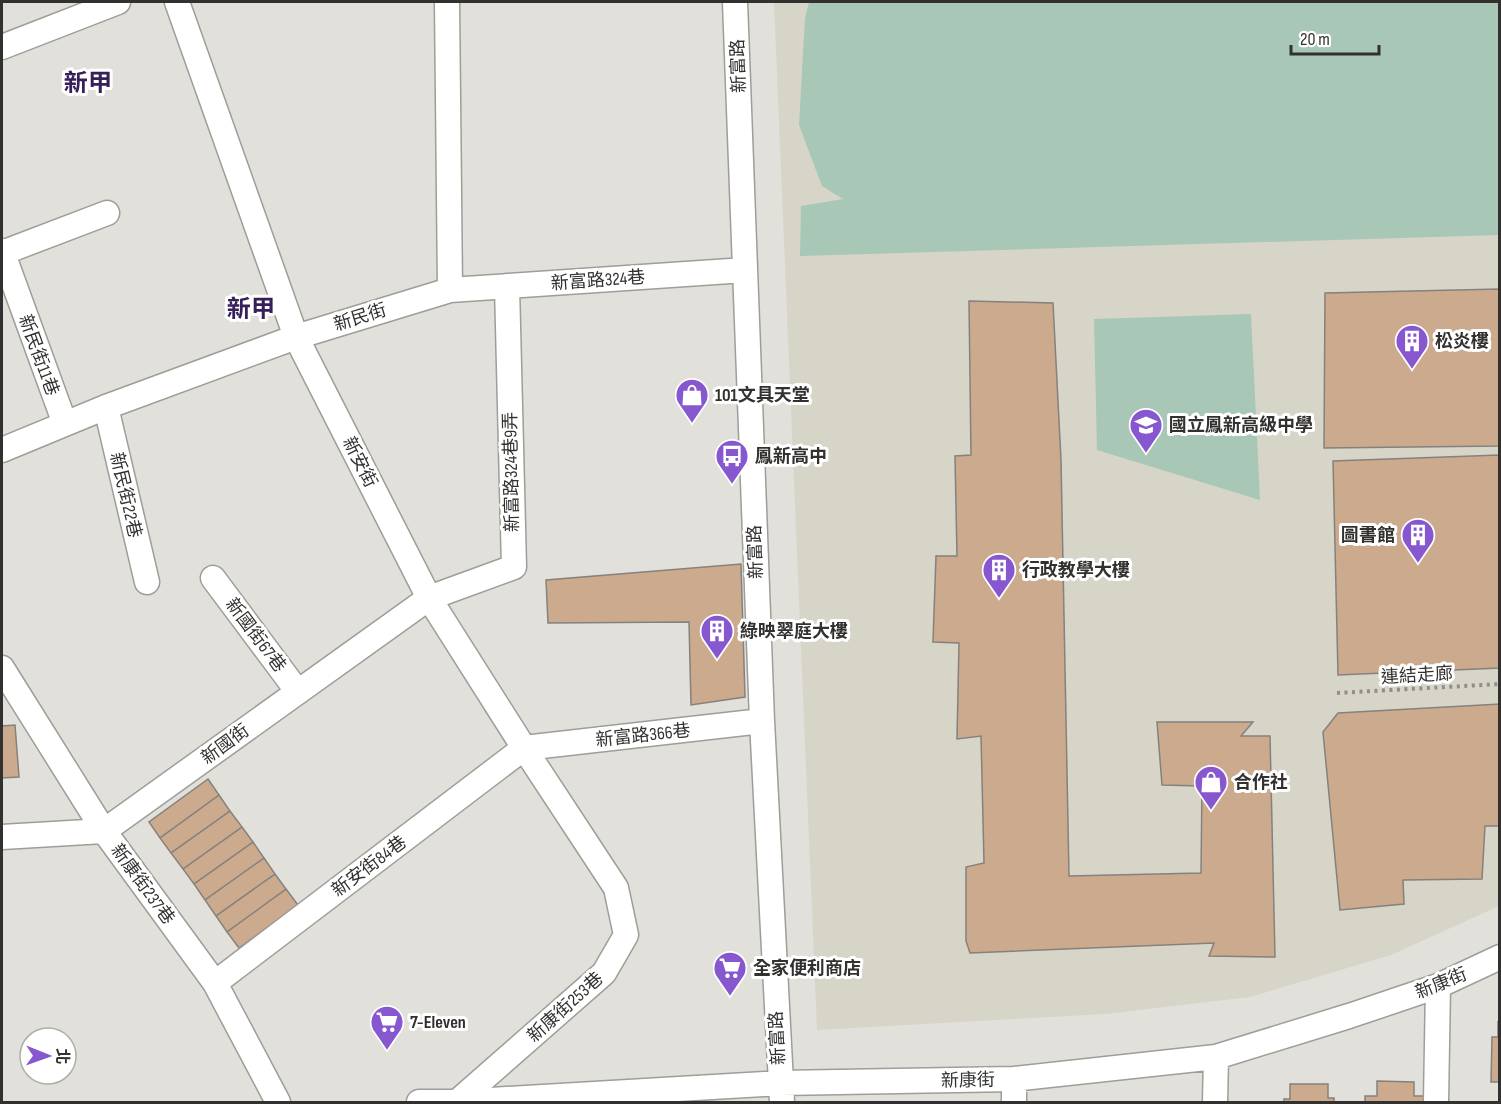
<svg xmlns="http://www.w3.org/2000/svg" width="1501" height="1104" font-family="'Sofia Sans Condensed','Noto Sans TC',sans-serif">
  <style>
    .built { fill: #d7d4c8 }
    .green { fill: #a8c7b7 }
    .building { fill: #ccaa8e; stroke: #85817d; stroke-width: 1.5 }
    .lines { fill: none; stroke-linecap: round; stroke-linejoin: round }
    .minor-casing { stroke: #9e9d98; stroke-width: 27 }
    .path { stroke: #8f8e8a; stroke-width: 4; stroke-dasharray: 3 4.5; stroke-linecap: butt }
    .minor { stroke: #fff; stroke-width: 24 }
    .labels { text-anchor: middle; stroke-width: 6; stroke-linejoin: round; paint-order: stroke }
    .street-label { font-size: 18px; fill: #32312f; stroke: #fff }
    .poi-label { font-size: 18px; font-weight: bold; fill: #32312f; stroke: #fff; text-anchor: start }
    .district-label { font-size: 24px; font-weight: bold; fill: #37205a; stroke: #fff }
  </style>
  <rect width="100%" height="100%" fill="#e1e0da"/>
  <!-- built -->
  <path class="built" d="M 774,2 L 1499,2 L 1499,906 L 1391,955 L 1250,997 L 1105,1014 L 817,1030 Z"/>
  <!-- green -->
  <path class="green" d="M 809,2 L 1499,2 L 1499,235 L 800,256 L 801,206 L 843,199 L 822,186 L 799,125 L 805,18 Z
    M 1251,314 L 1260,500 L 1097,450 L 1094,319 Z"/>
  <!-- building -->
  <path class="building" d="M 1500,289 L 1500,446 L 1324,448 L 1325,293 Z
    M 969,301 L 1053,303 L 1061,460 L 1069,876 L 1201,873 L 1202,786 L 1162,785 L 1157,722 L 1253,722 L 1241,736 L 1270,736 L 1275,957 L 1209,956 L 1214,943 L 970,953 L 966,941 L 966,867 L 984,863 L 981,736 L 957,739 L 959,643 L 933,642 L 936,556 L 957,556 L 955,456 L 971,455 Z
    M 1500,455 L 1500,668 L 1338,675 L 1333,461 Z
    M 741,564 L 745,697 L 691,705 L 689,622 L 548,623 L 546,580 Z
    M 1500,704 L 1500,826 L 1485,826 L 1482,879 L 1403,880 L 1404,904 L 1340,910 L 1323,732 L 1338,713 Z
    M 15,725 L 19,777 L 2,778 L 2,726 Z
    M 208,779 L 219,795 L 160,838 L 149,822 Z
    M 219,795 L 230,811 L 171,853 L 160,838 Z
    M 230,811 L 242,827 L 183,869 L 171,853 Z
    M 242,827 L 253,842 L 194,884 L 183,869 Z
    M 253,842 L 264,858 L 205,900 L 194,884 Z
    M 264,858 L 275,874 L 216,916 L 205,900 Z
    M 275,874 L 286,889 L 227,932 L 216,916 Z
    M 286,889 L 298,905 L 239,948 L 227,932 Z
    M 1498,1021 L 1500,1082 L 1491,1082 L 1492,1037 L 1498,1037 Z
    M 1377,1081 L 1414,1082 L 1414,1096 L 1424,1096 L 1424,1102 L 1365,1102 L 1365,1096 L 1377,1096 Z
    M 1290,1084 L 1328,1084 L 1328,1098 L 1334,1098 L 1334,1102 L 1284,1102 L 1284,1099 L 1290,1099 Z"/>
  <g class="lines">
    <!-- minor casing -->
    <g class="minor-casing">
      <path id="minor" d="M 177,2 L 296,337 L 429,598 L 524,748 L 616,888 L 626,935 L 604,973 L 457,1102
        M 735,2 L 762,721 L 782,1102
        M 2,47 L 118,2
        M 2,251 L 65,424
        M 2,253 L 107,213
        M 450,290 L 745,270
        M 106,407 L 147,582
        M 2,450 L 106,407 L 296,337 L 450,290 L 447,2
        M 213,578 L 298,692
        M 2,668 L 104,831 L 215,983 L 278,1102
        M 2,837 L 104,831 L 429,598 L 514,567 L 507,286
        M 215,983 L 524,748 L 762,721
        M 419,1102 L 457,1102 L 780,1083 L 1014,1079 L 1216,1057 L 1349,1016 L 1438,986 L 1500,957
        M 1014,1102 L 1014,1079
        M 1215,1102 L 1216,1057
        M 1436,1102 L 1438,986"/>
    </g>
    <!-- path -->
    <path class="path" d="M 1337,693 L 1500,684"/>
    <!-- minor -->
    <use href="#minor" class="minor"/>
  </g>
  <!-- icons -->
  <defs>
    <g id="building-pin" transform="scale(1.725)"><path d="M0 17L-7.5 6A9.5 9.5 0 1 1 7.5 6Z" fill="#8757d0" stroke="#fff"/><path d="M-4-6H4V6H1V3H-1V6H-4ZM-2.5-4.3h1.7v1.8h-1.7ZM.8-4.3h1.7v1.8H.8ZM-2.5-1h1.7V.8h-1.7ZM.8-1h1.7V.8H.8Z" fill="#fff"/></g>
    <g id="shop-pin" transform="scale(1.725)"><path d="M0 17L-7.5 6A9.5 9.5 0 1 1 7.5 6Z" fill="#8757d0" stroke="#fff"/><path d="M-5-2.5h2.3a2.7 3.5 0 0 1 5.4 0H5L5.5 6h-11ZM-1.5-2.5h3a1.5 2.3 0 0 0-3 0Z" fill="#fff"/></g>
    <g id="school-pin" transform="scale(1.725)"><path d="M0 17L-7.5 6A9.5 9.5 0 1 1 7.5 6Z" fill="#8757d0" stroke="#fff"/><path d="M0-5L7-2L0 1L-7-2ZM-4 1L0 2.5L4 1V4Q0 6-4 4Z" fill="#fff"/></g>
    <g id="bus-pin" transform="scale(1.725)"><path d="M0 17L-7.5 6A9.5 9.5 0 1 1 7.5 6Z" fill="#8757d0" stroke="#fff"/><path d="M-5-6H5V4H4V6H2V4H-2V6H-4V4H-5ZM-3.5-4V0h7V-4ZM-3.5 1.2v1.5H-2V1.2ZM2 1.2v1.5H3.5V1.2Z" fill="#fff"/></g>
    <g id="supermarket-pin" transform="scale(1.725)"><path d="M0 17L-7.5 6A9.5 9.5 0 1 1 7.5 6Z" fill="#8757d0" stroke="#fff"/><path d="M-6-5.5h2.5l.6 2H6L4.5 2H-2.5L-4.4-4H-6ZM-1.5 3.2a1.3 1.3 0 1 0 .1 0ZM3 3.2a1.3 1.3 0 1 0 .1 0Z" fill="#fff"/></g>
  </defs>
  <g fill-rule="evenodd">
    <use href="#building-pin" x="1412" y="341"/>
    <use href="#shop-pin" x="692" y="395"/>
    <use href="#school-pin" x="1146" y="425"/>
    <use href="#bus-pin" x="732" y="456"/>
    <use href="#building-pin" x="1418" y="535"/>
    <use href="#building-pin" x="999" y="570"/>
    <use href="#building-pin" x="717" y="631"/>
    <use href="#shop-pin" x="1211" y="782"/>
    <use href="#supermarket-pin" x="730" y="968"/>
    <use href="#supermarket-pin" x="387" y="1022"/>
  </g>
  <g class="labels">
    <!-- street labels -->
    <g class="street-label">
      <text transform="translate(738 66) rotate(-92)" y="6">新富路</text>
      <text transform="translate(598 280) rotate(-4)" y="6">新富路324巷</text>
      <text transform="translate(360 317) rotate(-17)" y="6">新民街</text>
      <text transform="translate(39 355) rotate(70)" y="6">新民街11巷</text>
      <text transform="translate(360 462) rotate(63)" y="6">新安街</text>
      <text transform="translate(511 472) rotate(-91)" y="6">新富路324巷9弄</text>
      <text transform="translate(126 495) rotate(77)" y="6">新民街22巷</text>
      <text transform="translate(755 552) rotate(-92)" y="6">新富路</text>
      <text transform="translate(256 635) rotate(53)" y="6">新國街67巷</text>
      <text transform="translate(1417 675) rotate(-3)" y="6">連結走廊</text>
      <text transform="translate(643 735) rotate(-6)" y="6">新富路366巷</text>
      <text transform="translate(225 744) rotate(-36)" y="6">新國街</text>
      <text transform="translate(369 866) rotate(-37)" y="6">新安街84巷</text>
      <text transform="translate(143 884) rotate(54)" y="6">新康街237巷</text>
      <text transform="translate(1441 983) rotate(-22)" y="6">新康街</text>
      <text transform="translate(565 1007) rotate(-42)" y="6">新康街253巷</text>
      <text transform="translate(777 1038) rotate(-93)" y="6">新富路</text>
      <text transform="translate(968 1080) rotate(-1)" y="6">新康街</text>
    </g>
    <!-- poi labels -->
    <g class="poi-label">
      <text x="1435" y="347">松炎樓</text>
      <text x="715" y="401">101文具天堂</text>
      <text x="1169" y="431">國立鳳新高級中學</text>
      <text x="755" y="462">鳳新高中</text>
      <text x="1395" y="541" text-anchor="end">圖書館</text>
      <text x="1022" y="576">行政教學大樓</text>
      <text x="740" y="637">綠映翠庭大樓</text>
      <text x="1234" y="788">合作社</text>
      <text x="753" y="974">全家便利商店</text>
      <text x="410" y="1028">7-Eleven</text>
    </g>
    <!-- district labels -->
    <g class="district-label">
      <text x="88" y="91">新甲</text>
      <text x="251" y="317">新甲</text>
    </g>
  </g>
  <!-- border -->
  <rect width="1501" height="1104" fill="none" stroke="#32312f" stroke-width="6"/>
  <!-- north arrow -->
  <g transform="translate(48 1056) rotate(91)"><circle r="28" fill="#ffffff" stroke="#adadac" stroke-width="1.5"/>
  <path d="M0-4.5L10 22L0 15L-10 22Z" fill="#8757d0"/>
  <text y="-9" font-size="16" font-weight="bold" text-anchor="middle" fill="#32312f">北</text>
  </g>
  <!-- scale -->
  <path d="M1291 45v9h88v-9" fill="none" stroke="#32312f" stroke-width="3"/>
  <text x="1300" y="45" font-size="18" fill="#32312f" stroke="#ffffff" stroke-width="4.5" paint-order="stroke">20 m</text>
</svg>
